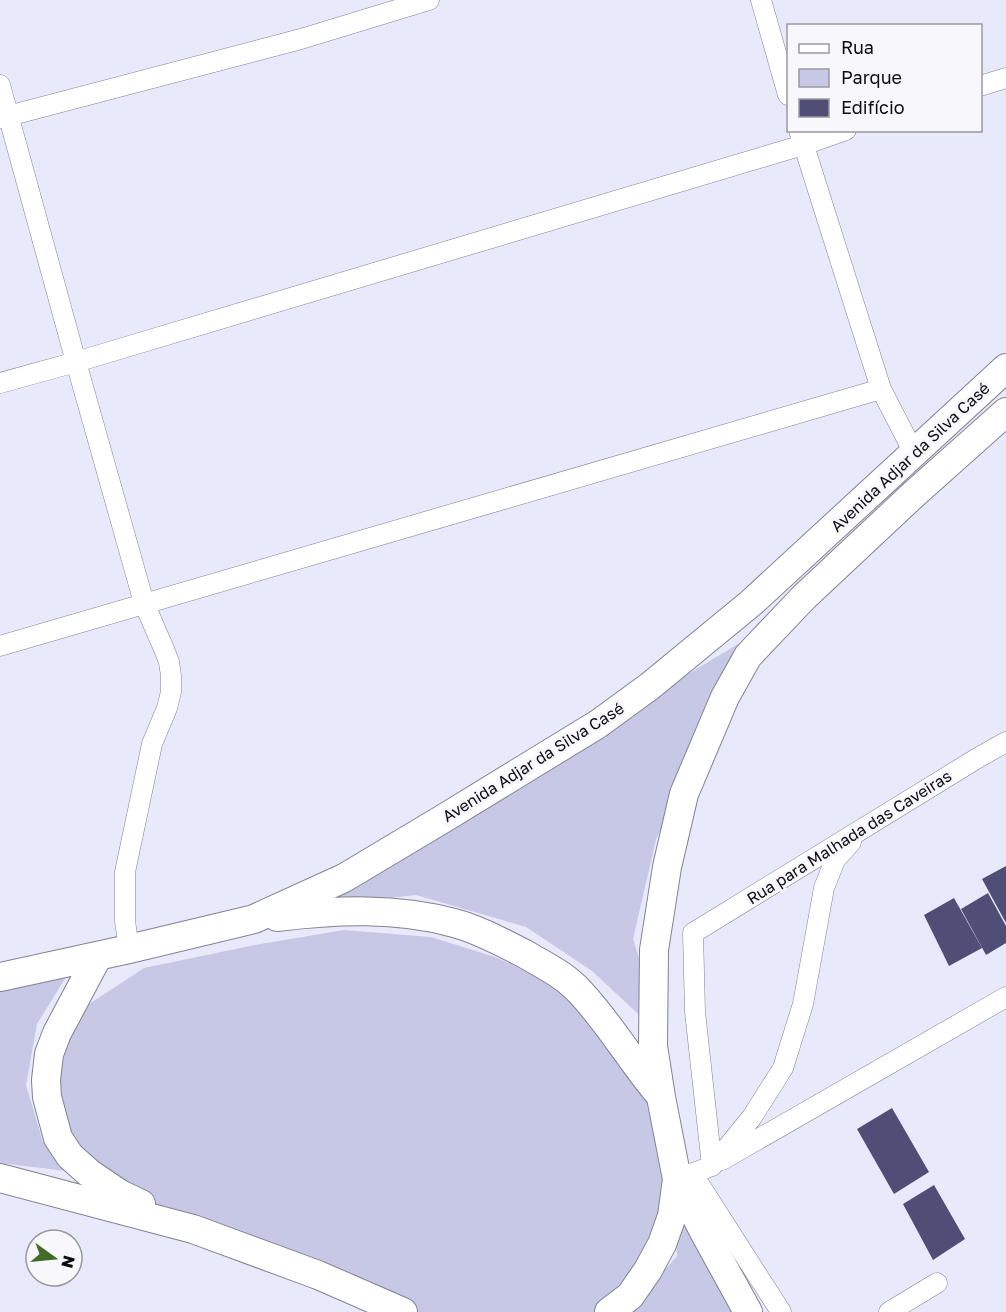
<svg xmlns="http://www.w3.org/2000/svg" width="1006" height="1312" font-family="'Golos Text',sans-serif">
  <style>
    .green { fill: #c7c7e6; fill-rule: evenodd }
    .building { fill: #504e76 }
    .lines { fill: none; stroke-linecap: round; stroke-linejoin: round }
    .street-casing { stroke: #818192; stroke-width: 21 }
    .secondary-casing { stroke: #818192; stroke-width: 30 }
    .street { stroke: #fff; stroke-width: 20 }
    .secondary { stroke: #fff; stroke-width: 28 }
    .labels { text-anchor: middle; stroke-width: 6; stroke-linejoin: round; paint-order: stroke }
    .street-label { font-size: 16px; fill: #0b0b11; stroke: #f8f8fc }
  </style>
  <rect width="100%" height="100%" fill="#e9e9fc"/>
  <!-- green -->
  <path class="green" d="M 790,613 L 696,748 L 656,840 L 633,939 L 663,1037 L 592,971 L 526,927 L 416,895 L 297,908 Z
    M 344,930 L 431,937 L 495,957 L 589,1000 L 653,1103 L 745,1312 L 407,1312 L 169,1217 L 91,1174 L 0,1163 L 0,982 L 74,964 L 37,1024 L 26,1085 L 43,1142 L 75,1163 L 48,1080 L 74,1014 L 144,968 L 255,945 ZM 674,1205 L 677,1256 L 637,1302 Z"/>
  <!-- building -->
  <path class="building" d="M 1006,866 L 1006,923 L 982,879 Z
    M 988,893 L 1006,926 L 1006,943 L 986,955 L 961,909 Z
    M 954,898 L 982,948 L 949,966 L 924,915 Z
    M 892,1108 L 929,1172 L 894,1194 L 857,1129 Z
    M 934,1185 L 965,1239 L 933,1260 L 903,1204 Z"/>
  <g class="lines">
    <!-- street casing -->
    <g class="street-casing">
      <path id="street" d="M 761,0 L 788,95
        M 0,85 L 76,362 L 144,603 L 164,649 L 169,662 L 171,676 L 171,692 L 167,708 L 152,744 L 125,872 L 125,921 L 129,949
        M 980,86 L 1006,78
        M 0,118 L 301,39 L 429,0
        M 799,130 L 881,389 L 914,453
        M 0,383 L 76,362 L 803,145 L 846,130
        M 0,646 L 881,389
        M 722,1160 L 1006,997
        M 712,1166 L 752,1117 L 783,1068 L 803,1004 L 824,888 L 835,860 L 851,842
        M 692,1173 L 781,1312
        M 677,1179 L 712,1166 L 695,1012 L 693,933 L 976,759 L 1006,742
        M 889,1312 L 937,1283"/>
    </g>
    <!-- secondary casing -->
    <g class="secondary-casing">
      <path id="secondary" d="M 277,917 C 336,910 396,907 454,923 C 478,929 503,943 525,954 C 545,966 565,975 581,993 C 610,1024 631,1061 659,1094
        M 98,956 L 57,1033 L 49,1054 L 46,1080 L 47,1097 L 58,1138 L 70,1156 L 89,1173 L 120,1194 L 141,1204
        M 0,977 L 129,949 L 254,919 L 344,878 L 441,820 L 598,724 L 650,686 L 751,603 L 1006,368
        M 0,1178 L 193,1229 L 318,1275 L 403,1312
        M 609,1312 L 630,1296 L 648,1270 L 662,1244 L 672,1216 L 677,1179
        M 748,1312 L 703,1230 L 677,1179 L 661,1097 L 653,1046 L 654,950 L 667,867 L 684,794 L 725,697 L 748,656 L 804,597 L 914,494 L 1006,412"/>
    </g>
    <!-- street -->
    <use href="#street" class="street"/>
    <!-- secondary -->
    <use href="#secondary" class="secondary"/>
  </g>
  <g class="labels">
    <!-- street labels -->
    <g class="street-label">
      <text transform="translate(910 457) rotate(-43)" y="6">Avenida Adjar da Silva Casé</text>
      <text transform="translate(533 762) rotate(-32)" y="6">Avenida Adjar da Silva Casé</text>
      <text transform="translate(849 837) rotate(-32)" y="6">Rua para Malhada das Caveiras</text>
    </g>
  </g>
  <!-- legend -->
  <rect x="787" y="24" width="195" height="108" fill="#f8f8fc" stroke="#99999e" stroke-width="1.5"/>
  <rect x="799" y="44" width="30" height="9" fill="#ffffff" stroke="#99999e" stroke-width="1.5"/>
  <text x="841" y="54" font-size="18" fill="#0b0b11">Rua</text>
  <rect x="799" y="69" width="30" height="18" fill="#c7c7e6" stroke="#99999e" stroke-width="1.5"/>
  <text x="841" y="84" font-size="18" fill="#0b0b11">Parque</text>
  <rect x="799" y="99" width="30" height="18" fill="#504e76" stroke="#99999e" stroke-width="1.5"/>
  <text x="841" y="114" font-size="18" fill="#0b0b11">Edifício</text>
  <!-- north arrow -->
  <g transform="translate(54 1258) rotate(105)"><circle r="28" fill="#f8f8fc" stroke="#99999e" stroke-width="1.5"/>
  <path d="M0-4.5L10 22L0 15L-10 22Z" fill="#416b28"/>
  <text y="-9" font-size="16" font-weight="bold" text-anchor="middle" fill="#0b0b11">N</text>
  </g>
</svg>
